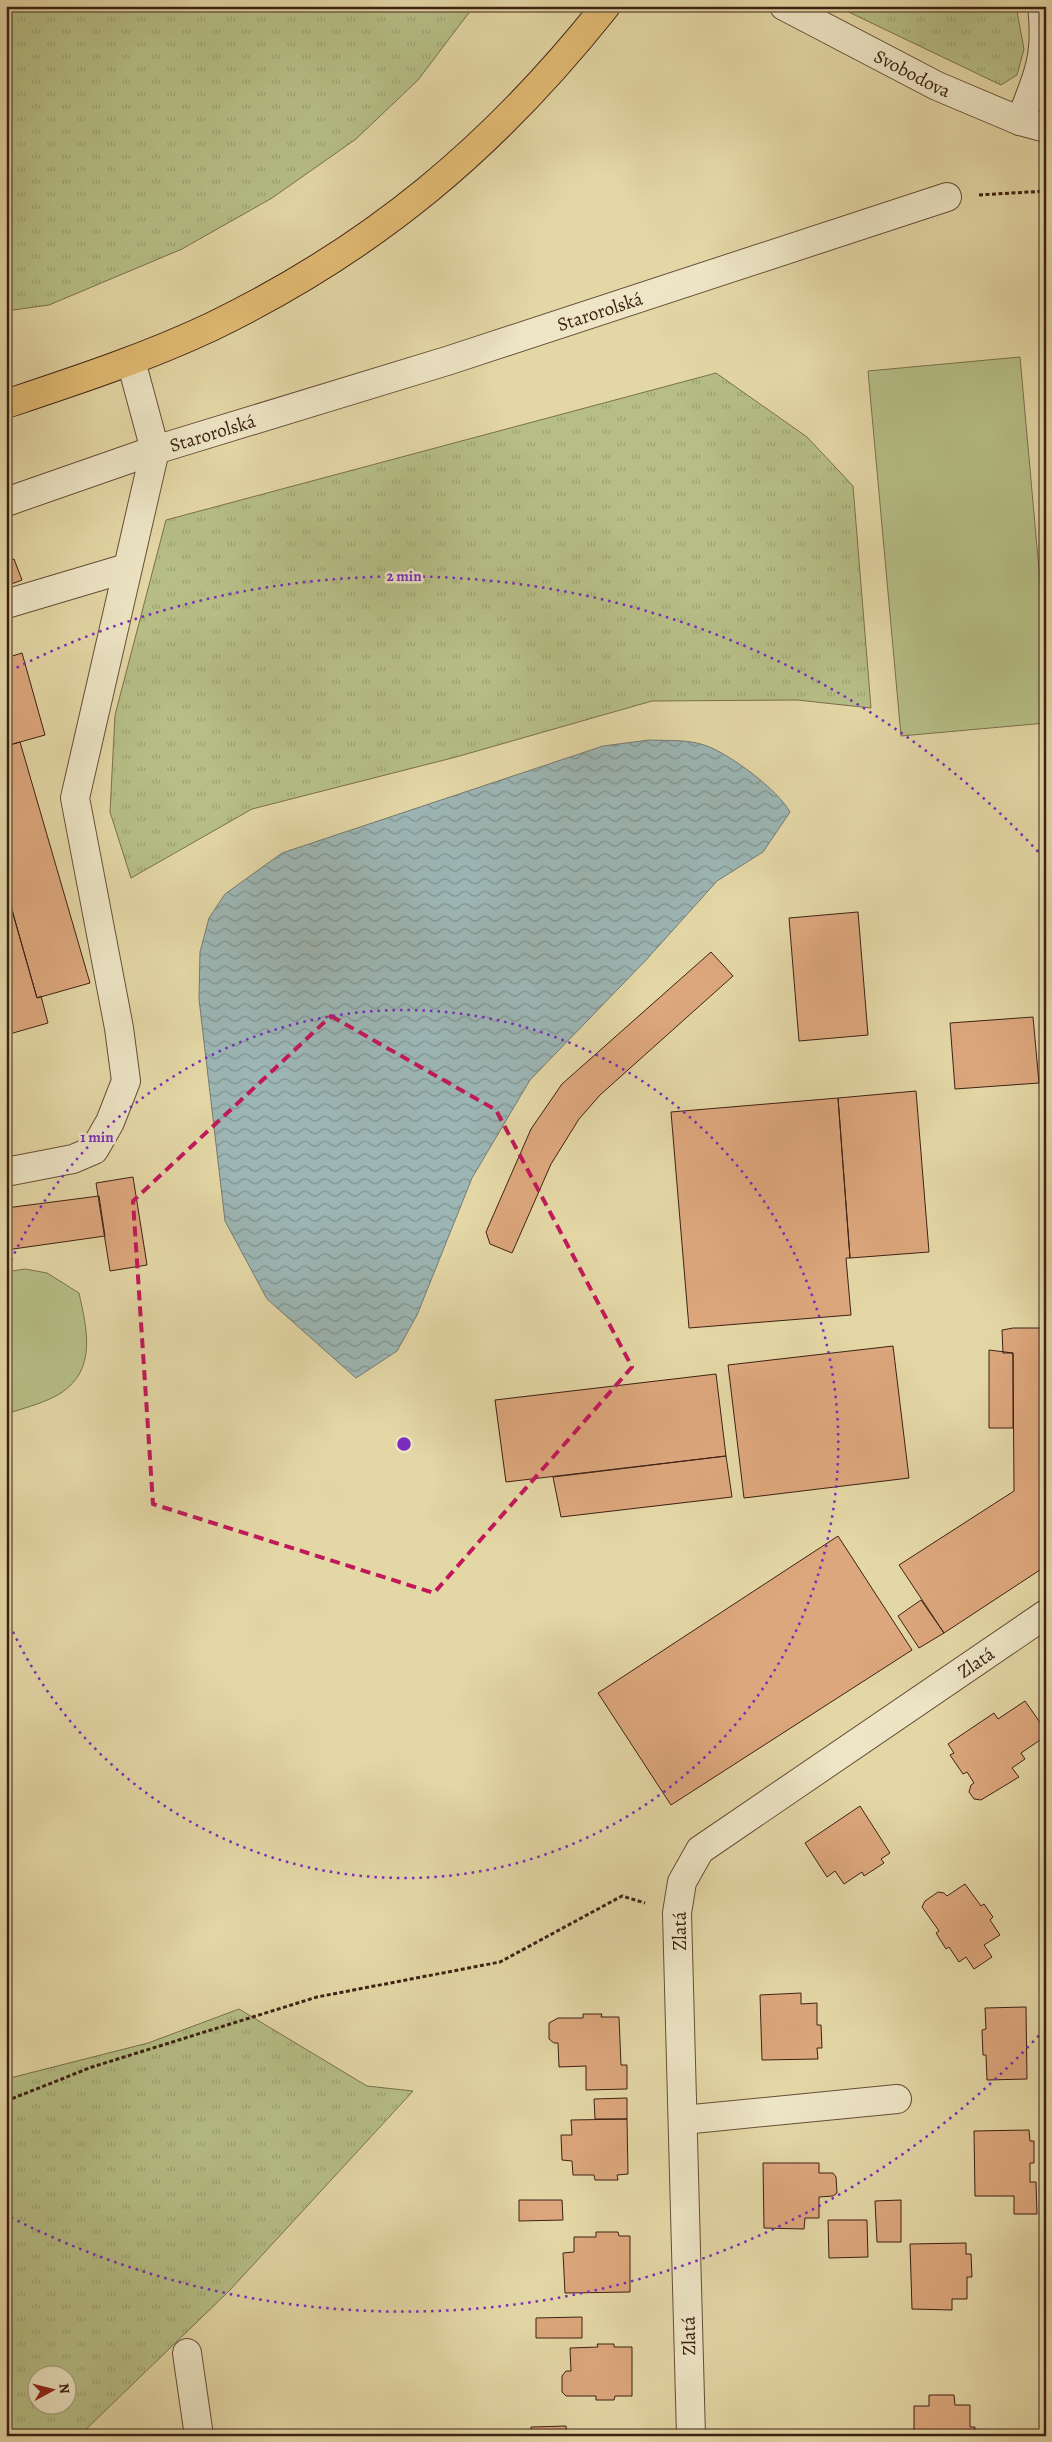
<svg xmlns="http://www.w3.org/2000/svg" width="1052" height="2442" font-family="Alegreya,serif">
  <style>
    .grass { fill: url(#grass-tufts); stroke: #7a704d; fill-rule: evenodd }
    .pitch { fill: #b6be86; stroke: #7a704d }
    .water { fill: url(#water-waves); stroke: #767a74 }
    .building { fill: #dda77d; stroke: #3d2114 }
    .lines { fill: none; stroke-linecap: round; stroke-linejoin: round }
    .minor-casing { stroke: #674e38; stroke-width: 30 }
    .major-casing { stroke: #3d2114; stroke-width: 30 }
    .path { stroke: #3d2114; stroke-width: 3; stroke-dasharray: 4 2.5; stroke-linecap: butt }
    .minor { stroke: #ede5c5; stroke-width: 28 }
    .major { stroke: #e2bc73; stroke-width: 28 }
    .marked { fill: none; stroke: #c2185b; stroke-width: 4; stroke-dasharray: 10 6; stroke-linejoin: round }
    .ring { fill: none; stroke: #7b2cbf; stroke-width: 2.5; stroke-dasharray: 2.5 5 }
    .labels { text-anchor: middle; stroke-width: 5; stroke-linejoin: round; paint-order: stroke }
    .street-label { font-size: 19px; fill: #3d2114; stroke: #ede5c5 }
    .centre { fill: #7b2cbf; stroke: #ede5c5; stroke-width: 2.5 }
    .ring-label { font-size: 15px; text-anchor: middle; font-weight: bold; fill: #7b2cbf; stroke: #ede5c5; stroke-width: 5; stroke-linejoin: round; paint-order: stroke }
  </style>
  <defs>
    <pattern id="grass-tufts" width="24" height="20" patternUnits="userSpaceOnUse" patternTransform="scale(1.25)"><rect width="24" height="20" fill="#b6be86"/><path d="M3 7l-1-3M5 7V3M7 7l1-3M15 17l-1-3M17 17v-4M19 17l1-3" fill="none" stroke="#9da373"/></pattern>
    <pattern id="water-waves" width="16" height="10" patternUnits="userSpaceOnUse" patternTransform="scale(1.25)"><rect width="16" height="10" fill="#9cb6b4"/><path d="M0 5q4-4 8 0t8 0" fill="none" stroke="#809491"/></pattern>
  </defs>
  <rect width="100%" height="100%" fill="#e4d7a6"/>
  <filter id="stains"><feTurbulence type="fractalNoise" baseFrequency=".004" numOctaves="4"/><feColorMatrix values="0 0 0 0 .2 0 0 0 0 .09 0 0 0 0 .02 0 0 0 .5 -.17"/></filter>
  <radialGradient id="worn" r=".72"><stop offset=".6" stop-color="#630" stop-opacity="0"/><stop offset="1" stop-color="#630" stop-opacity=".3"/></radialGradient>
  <!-- grass -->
  <path class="grass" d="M 6,6 L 474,6 L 418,80 L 356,139 L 272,198 L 182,249 L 49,305 L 6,311 Z
    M 836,6 L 1016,6 L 1024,49 L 1017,75 L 1001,85 Z
    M 716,373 L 807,437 L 853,486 L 871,708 L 797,700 L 652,701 L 456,757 L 252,809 L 131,878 L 110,812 L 115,715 L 166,520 Z
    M 239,2009 L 367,2086 L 413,2091 L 229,2291 L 79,2436 L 6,2436 L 6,2079 L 148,2043 ZM 38,2374 L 68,2374 L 68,2404 L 38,2404 Z"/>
  <!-- pitch -->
  <path class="pitch" d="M 1020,357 L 1046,648 L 1046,723 L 901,736 L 868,371 Z
    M 25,1269 L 47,1273 L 79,1293 C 87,1329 97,1369 61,1393 C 45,1403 24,1408 6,1414 L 6,1272 Z"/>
  <!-- water -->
  <path class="water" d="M 649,740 C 667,741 689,739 707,746 C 731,755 778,790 790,812 L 763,852 L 717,881 L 647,959 L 530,1080 L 472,1178 L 417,1315 L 397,1351 L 356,1378 L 267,1299 L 225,1221 L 199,999 L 200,952 L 209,918 L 225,894 L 282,853 L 603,746 Z"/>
  <!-- building -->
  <path class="building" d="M 14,559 L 22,580 L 6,586 L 6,562 Z
    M 22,653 L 45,735 L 6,746 L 6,658 Z
    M 20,742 L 90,983 L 37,998 L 6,889 L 6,746 Z
    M 6,889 L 37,998 L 41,996 L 48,1023 L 6,1035 Z
    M 858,912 L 868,1035 L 799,1041 L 789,918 Z
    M 711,952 L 733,976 L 600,1095 L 579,1119 L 551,1164 L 512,1253 L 490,1244 L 486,1232 L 531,1129 L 562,1084 Z
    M 1033,1017 L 1039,1083 L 955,1089 L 950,1023 Z
    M 916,1091 L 929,1252 L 850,1258 L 838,1098 Z
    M 838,1098 L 850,1258 L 846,1258 L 851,1315 L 689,1328 L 671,1112 Z
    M 133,1177 L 147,1265 L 110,1271 L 96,1183 Z
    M 99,1196 L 105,1236 L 6,1250 L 6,1208 Z
    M 1013,1328 L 1046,1328 L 1046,1566 L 944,1633 L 899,1565 L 1014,1491 L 1013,1353 L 1003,1353 L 1002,1330 Z
    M 893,1346 L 909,1478 L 744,1498 L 728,1365 Z
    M 989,1350 L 1013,1353 L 1013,1428 L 989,1428 Z
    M 716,1374 L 726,1456 L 506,1482 L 495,1400 Z
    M 726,1456 L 732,1497 L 561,1517 L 553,1477 Z
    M 838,1536 L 912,1650 L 671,1805 L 598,1693 Z
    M 921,1600 L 944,1633 L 919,1648 L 898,1616 Z
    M 1025,1701 L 1046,1731 L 1046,1736 L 1021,1753 L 1025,1759 L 1012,1768 L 1019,1777 L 981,1800 L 974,1799 L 969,1792 L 971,1785 L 974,1783 L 967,1772 L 963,1774 L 950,1755 L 954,1753 L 948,1744 L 994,1713 L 998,1719 Z
    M 860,1806 L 890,1853 L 881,1859 L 884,1863 L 864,1876 L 862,1872 L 844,1884 L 835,1871 L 827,1877 L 805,1843 Z
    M 965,1884 L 981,1906 L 984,1904 L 993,1917 L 990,1920 L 1000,1935 L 984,1945 L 992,1957 L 974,1969 L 966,1957 L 959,1962 L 949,1947 L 946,1949 L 936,1933 L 939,1931 L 922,1907 L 925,1901 L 938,1892 L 944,1893 L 947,1896 Z
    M 801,1993 L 801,2004 L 817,2003 L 817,2025 L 821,2025 L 822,2048 L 817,2048 L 818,2059 L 762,2060 L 760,1995 Z
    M 1026,2007 L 1027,2079 L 987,2080 L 986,2055 L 983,2055 L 982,2030 L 986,2029 L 985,2008 Z
    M 583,2014 L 602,2014 L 601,2017 L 619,2017 L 621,2065 L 627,2065 L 627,2089 L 586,2090 L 586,2066 L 559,2067 L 558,2043 L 554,2043 L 549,2039 L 549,2023 L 558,2018 L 583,2018 Z
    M 627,2098 L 627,2119 L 595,2119 L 594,2099 Z
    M 627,2119 L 628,2174 L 617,2175 L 618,2180 L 595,2180 L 594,2175 L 573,2175 L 572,2161 L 562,2160 L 561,2135 L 572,2135 L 571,2120 Z
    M 1029,2130 L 1030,2141 L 1034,2141 L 1034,2163 L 1030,2163 L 1030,2182 L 1036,2182 L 1037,2214 L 1014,2214 L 1014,2196 L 975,2196 L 974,2131 Z
    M 763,2163 L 819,2163 L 819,2173 L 833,2173 L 836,2177 L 837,2193 L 833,2196 L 819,2197 L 819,2218 L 805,2218 L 804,2229 L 764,2228 Z
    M 519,2200 L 562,2200 L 563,2220 L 519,2221 Z
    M 901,2200 L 901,2242 L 877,2242 L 875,2201 Z
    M 828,2220 L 867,2220 L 868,2257 L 829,2258 Z
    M 596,2232 L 618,2232 L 619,2236 L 630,2236 L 630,2292 L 565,2293 L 563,2253 L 574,2252 L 574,2237 L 596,2237 Z
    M 966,2243 L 966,2254 L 971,2254 L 972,2277 L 967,2277 L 967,2299 L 952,2299 L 952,2310 L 912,2309 L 910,2244 Z
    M 582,2317 L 582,2338 L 536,2338 L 536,2318 Z
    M 597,2344 L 614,2344 L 614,2347 L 632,2347 L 632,2396 L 615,2396 L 614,2400 L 596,2400 L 596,2396 L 566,2396 L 562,2392 L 562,2376 L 566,2371 L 571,2371 L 570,2348 L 598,2347 Z
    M 929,2395 L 954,2395 L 955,2405 L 970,2405 L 970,2427 L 975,2427 L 975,2436 L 914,2436 L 914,2406 L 929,2406 Z
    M 566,2426 L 567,2436 L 531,2436 L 531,2427 Z
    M 100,2433 L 154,2433 L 154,2436 L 100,2436 Z"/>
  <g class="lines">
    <!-- minor casing -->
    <g class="minor-casing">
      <g id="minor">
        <path id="s1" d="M 784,6 L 937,86 L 1020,121 L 1046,128"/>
        <path d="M 1020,121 C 1038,77 1048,56 1042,6"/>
        <path d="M 6,502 L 155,450 L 131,361"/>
        <path d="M 6,604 L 127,568"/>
        <path id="s2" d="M 6,1172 L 73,1159 L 94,1150 L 110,1122 L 126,1081 L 119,1028 L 75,798 L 155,450 L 450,360 L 947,197"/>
        <path d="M 683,2120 L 897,2099"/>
        <path d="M 187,2353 L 199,2436"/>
        <path id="s3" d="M 691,2436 L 677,1913 L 682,1882 L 700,1850 L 1046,1614"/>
      </g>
    </g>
    <!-- major casing -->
    <g class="major-casing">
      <path id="major" d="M 6,404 C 75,381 145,358 211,327 C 374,248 494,147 606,6"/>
    </g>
    <!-- path -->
    <path class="path" d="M 979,195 L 1046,191
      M 6,2101 L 92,2067 L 317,1997 L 500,1962 L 622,1896 L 645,1903"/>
    <!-- minor -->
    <use href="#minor" class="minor"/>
    <!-- major -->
    <use href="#major" class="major"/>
  </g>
  <!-- marked area -->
  <path class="marked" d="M 331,1016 L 496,1110 L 632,1367 L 434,1593 L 153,1504 L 133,1201 Z"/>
  <!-- distance rings -->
  <g class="ring">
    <path d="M8 1267A434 434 0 1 1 8 1621"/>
    <path d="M1044 2030A868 868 0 0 1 10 2217M10 671A868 868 0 0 1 1044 858"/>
  </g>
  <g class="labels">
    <!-- street labels -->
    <g class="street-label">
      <text dy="7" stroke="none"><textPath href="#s1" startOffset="145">Svobodova</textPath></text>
      <text dy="7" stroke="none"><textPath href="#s2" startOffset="1278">Starorolská</textPath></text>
      <text dy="7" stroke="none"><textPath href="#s2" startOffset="872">Starorolská</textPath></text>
      <text dy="7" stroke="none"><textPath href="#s3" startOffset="925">Zlatá</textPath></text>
      <text transform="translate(679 1931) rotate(-90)" y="7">Zlatá</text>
      <text transform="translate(688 2336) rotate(-91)" y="7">Zlatá</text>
    </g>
  </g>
  <circle cx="404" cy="1444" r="8" class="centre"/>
  <g class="ring-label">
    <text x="404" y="581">2 min</text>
    <text x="97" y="1142">1 min</text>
  </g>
  <!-- margin -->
  <rect width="1052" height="2442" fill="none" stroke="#e4d7a6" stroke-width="25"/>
  <rect x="8" y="8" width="1037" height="2427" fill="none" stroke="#3d2114" stroke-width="2.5"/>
  <rect x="12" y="12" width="1027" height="2417" fill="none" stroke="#3d2114"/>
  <!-- north arrow -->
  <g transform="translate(52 2390) rotate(83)"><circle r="24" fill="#ede5c5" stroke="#a7977e"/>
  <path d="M0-4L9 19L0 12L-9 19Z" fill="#8f2418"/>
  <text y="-8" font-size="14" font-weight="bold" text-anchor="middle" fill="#3d2114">N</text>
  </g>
  <rect width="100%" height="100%" filter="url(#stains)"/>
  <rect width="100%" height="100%" fill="url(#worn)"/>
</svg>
